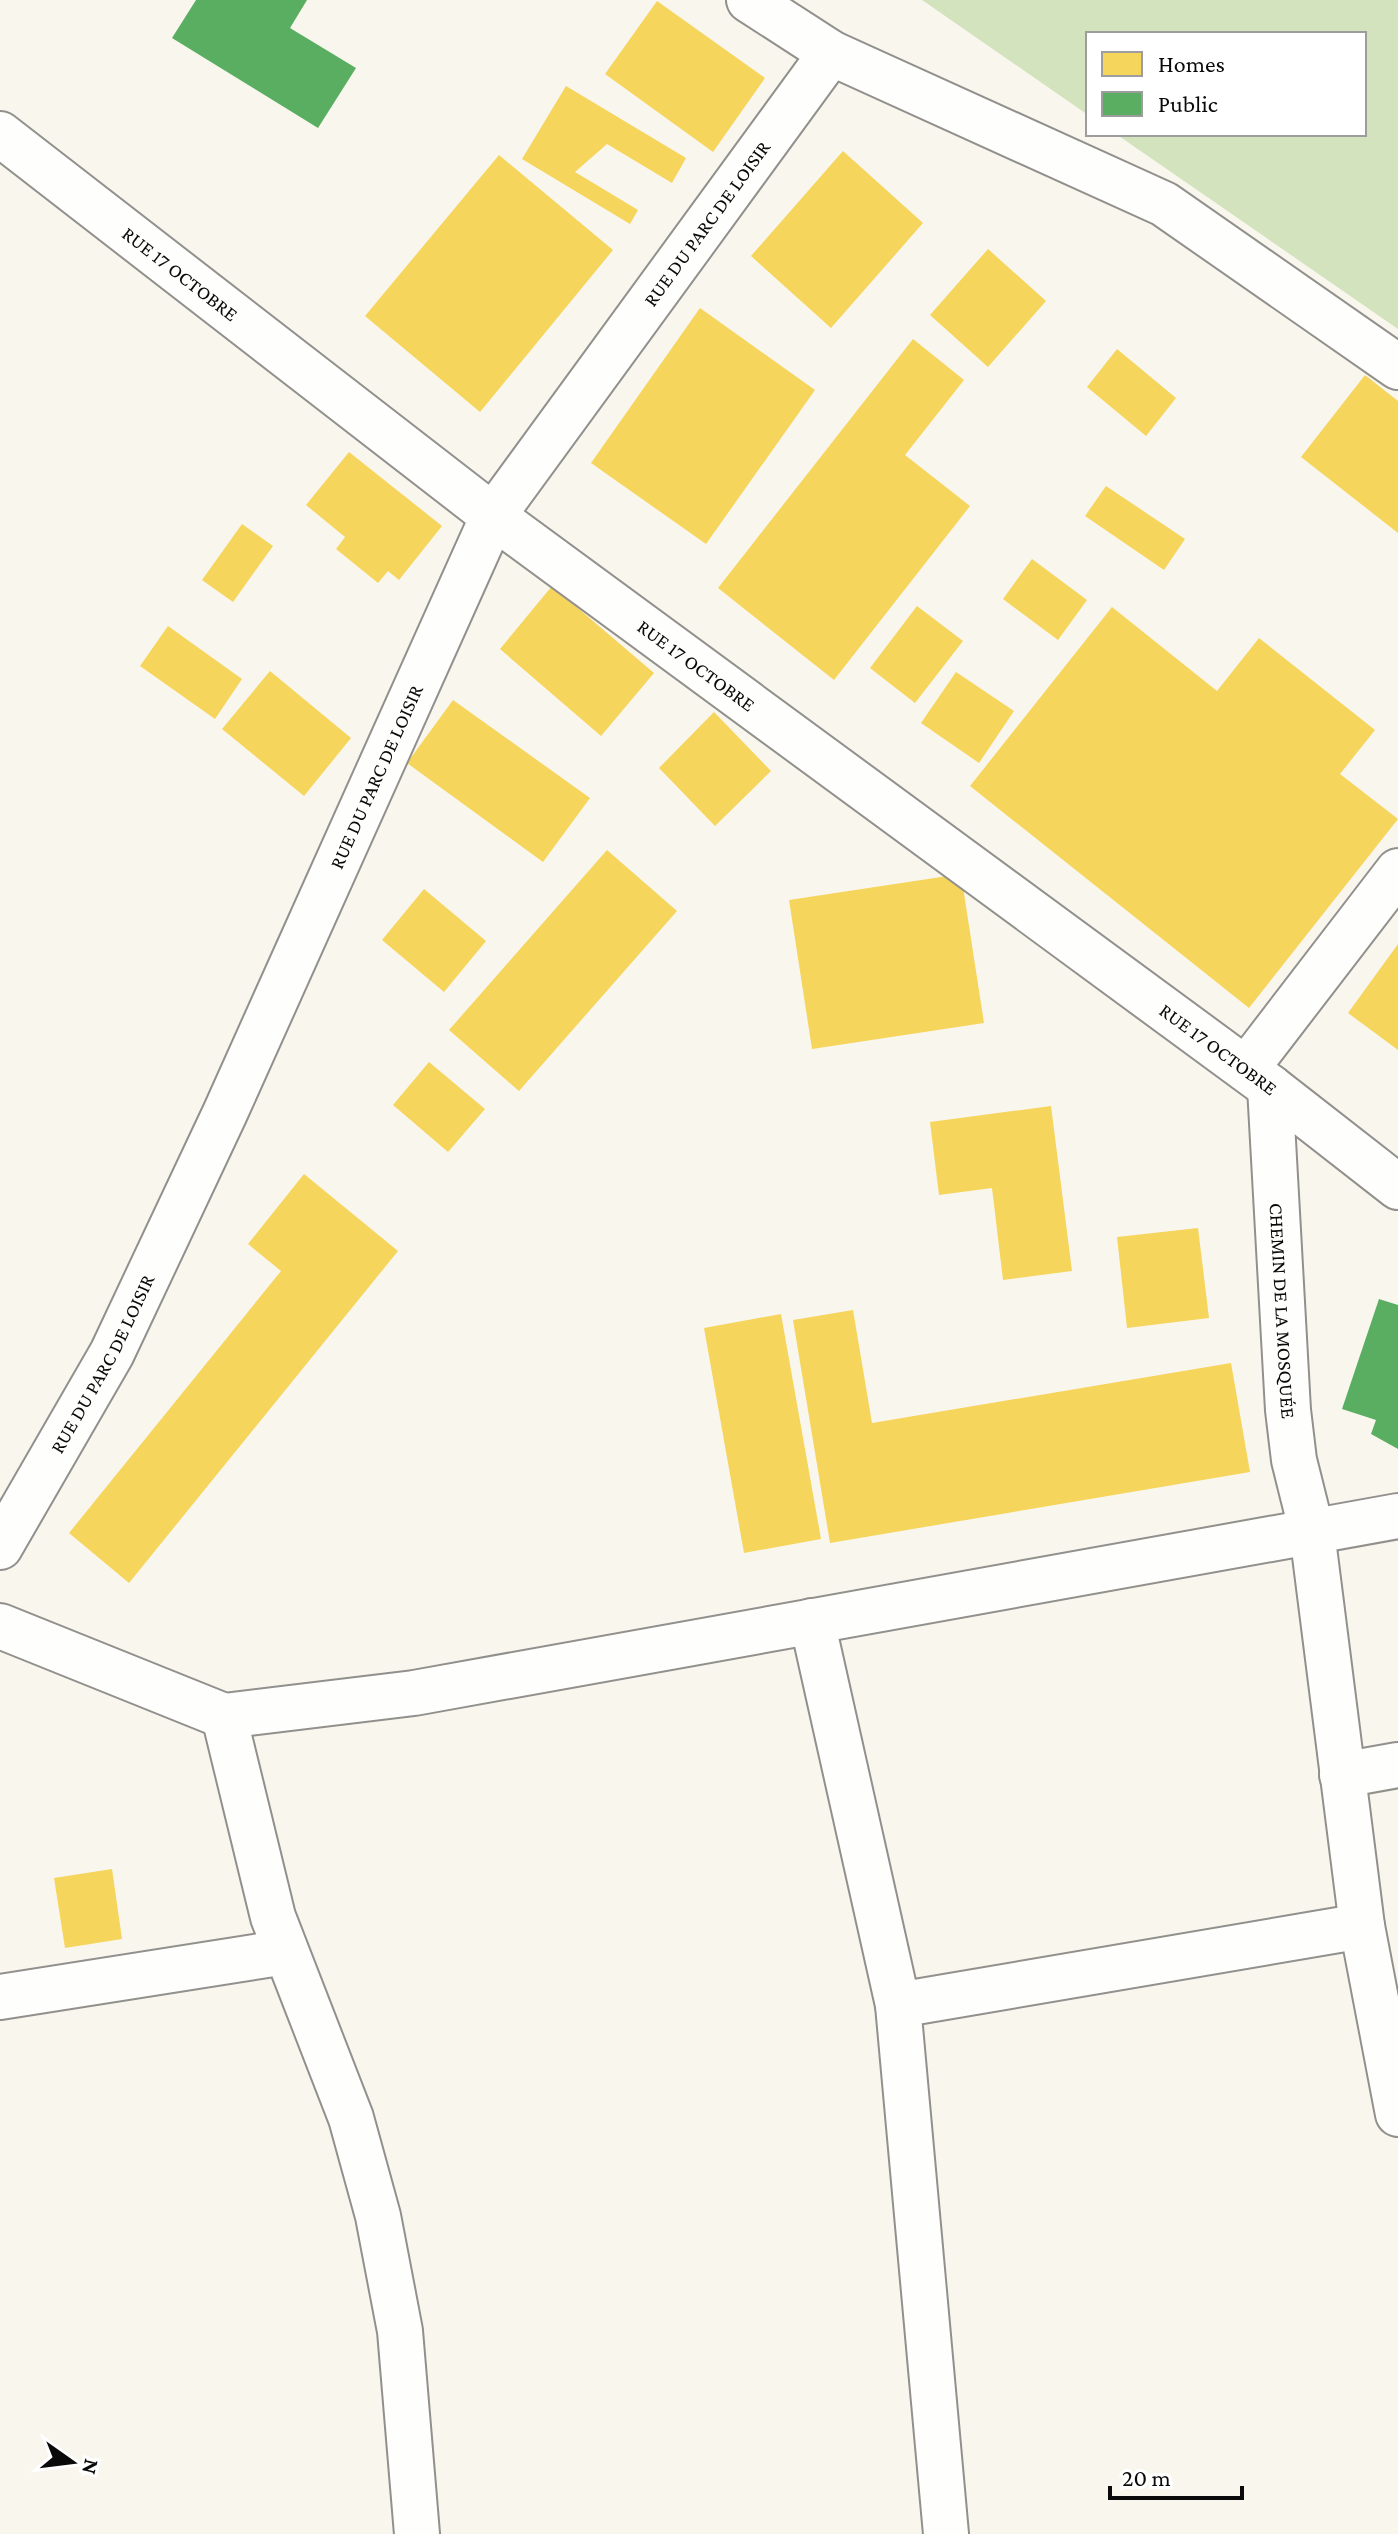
<svg xmlns="http://www.w3.org/2000/svg" width="1398" height="2534" font-family="'Crimson Pro',serif">
  <style>
    .forest { fill: #d2e3be }
    .homes { fill: #f6d55c }
    .public { fill: #5aae61 }
    .lines { fill: none; stroke-linecap: round; stroke-linejoin: round }
    .street-casing { stroke: #92908d; stroke-width: 48 }
    .street { stroke: #fefefc; stroke-width: 44 }
    .labels { text-anchor: middle; stroke-width: 8; stroke-linejoin: round; paint-order: stroke }
    .street-label { font-size: 20px; fill: #0a0a0a; stroke: #fff }
  </style>
  <rect width="100%" height="100%" fill="#f9f6ee"/>
  <!-- forest -->
  <path class="forest" d="M 922,0 L 1398,0 L 1398,329 L 1116,134 L 1364,134 L 1364,34 L 1088,34 L 1088,115 Z"/>
  <!-- homes -->
  <path class="homes" d="M 657,1 L 765,78 L 713,152 L 605,74 Z
    M 566,86 L 686,158 L 672,183 L 607,144 L 575,172 L 638,210 L 630,224 L 522,159 Z
    M 843,151 L 923,223 L 831,328 L 751,256 Z
    M 499,155 L 613,250 L 480,412 L 365,316 Z
    M 988,249 L 1046,301 L 988,367 L 930,315 Z
    M 700,308 L 815,390 L 706,544 L 591,463 Z
    M 913,339 L 964,380 L 905,455 L 970,506 L 834,680 L 718,588 Z
    M 1117,349 L 1176,398 L 1146,436 L 1087,387 Z
    M 1365,375 L 1398,401 L 1398,533 L 1301,457 Z
    M 349,452 L 442,526 L 399,580 L 388,571 L 378,583 L 336,549 L 345,537 L 306,505 Z
    M 1106,486 L 1185,539 L 1164,570 L 1085,516 Z
    M 242,524 L 273,546 L 233,602 L 202,580 Z
    M 1032,559 L 1087,600 L 1058,640 L 1003,599 Z
    M 552,586 L 654,673 L 601,736 L 500,649 Z
    M 917,606 L 963,641 L 915,703 L 870,668 Z
    M 1112,607 L 1217,691 L 1259,638 L 1375,730 L 1340,774 L 1398,819 L 1249,1008 L 970,786 Z
    M 168,626 L 242,679 L 215,719 L 140,666 Z
    M 270,671 L 351,738 L 304,796 L 222,729 Z
    M 956,672 L 1014,711 L 979,763 L 921,723 Z
    M 453,700 L 590,798 L 543,862 L 407,763 Z
    M 714,712 L 771,771 L 715,826 L 659,768 Z
    M 607,850 L 677,911 L 519,1091 L 449,1030 Z
    M 961,874 L 984,1023 L 812,1049 L 789,900 Z
    M 424,889 L 486,941 L 444,992 L 382,940 Z
    M 1398,944 L 1398,1050 L 1348,1013 Z
    M 429,1062 L 485,1109 L 448,1152 L 393,1105 Z
    M 1051,1106 L 1072,1271 L 1003,1280 L 992,1188 L 939,1195 L 930,1122 Z
    M 304,1174 L 398,1251 L 129,1583 L 69,1533 L 281,1271 L 248,1244 Z
    M 1198,1228 L 1209,1318 L 1127,1328 L 1117,1237 Z
    M 853,1310 L 872,1423 L 1231,1363 L 1250,1472 L 830,1543 L 793,1320 Z
    M 781,1314 L 821,1539 L 744,1553 L 704,1328 Z
    M 112,1869 L 122,1939 L 65,1948 L 54,1878 Z"/>
  <!-- public -->
  <path class="public" d="M 196,0 L 307,0 L 290,28 L 356,68 L 318,128 L 172,38 Z
    M 1379,1299 L 1398,1305 L 1398,1449 L 1371,1434 L 1376,1420 L 1342,1409 Z"/>
  <g class="lines">
    <!-- street casing -->
    <g class="street-casing">
      <g id="street">
        <path d="M 749,0 L 831,53 L 1164,204 L 1398,367"/>
        <path id="s1" d="M 0,134 L 493,516 L 1270,1087 L 1398,1187"/>
        <path d="M 1246,1069 L 1398,871"/>
        <path id="s2" d="M 1270,1087 L 1288,1410 L 1294,1460 L 1312,1532 L 1362,1926 L 1398,2114"/>
        <path id="s3" d="M 0,1547 L 112,1353 L 225,1113 L 493,516 L 831,53"/>
        <path d="M 812,1621 L 898,2005"/>
        <path d="M 0,1626 L 224,1716 L 414,1693 L 1398,1516"/>
        <path d="M 224,1716 L 273,1917 L 351,2118 L 378,2216 L 400,2331 L 417,2534"/>
        <path d="M 1342,1775 L 1398,1765"/>
        <path d="M 0,1997 L 286,1952"/>
        <path d="M 946,2534 L 898,2005 L 1362,1926"/>
      </g>
    </g>
    <!-- street -->
    <use href="#street" class="street"/>
  </g>
  <g class="labels">
    <!-- street labels -->
    <g class="street-label">
      <text dy="7" stroke="none"><textPath href="#s3" startOffset="1506">RUE DU PARC DE LOISIR</textPath></text>
      <text dy="7" stroke="none"><textPath href="#s1" startOffset="228">RUE 17 OCTOBRE</textPath></text>
      <text dy="7" stroke="none"><textPath href="#s1" startOffset="876">RUE 17 OCTOBRE</textPath></text>
      <text dy="7" stroke="none"><textPath href="#s3" startOffset="858">RUE DU PARC DE LOISIR</textPath></text>
      <text dy="7" stroke="none"><textPath href="#s1" startOffset="1524">RUE 17 OCTOBRE</textPath></text>
      <text dy="7" stroke="none"><textPath href="#s2" startOffset="224">CHEMIN DE LA MOSQUÉE</textPath></text>
      <text dy="7" stroke="none"><textPath href="#s3" startOffset="210">RUE DU PARC DE LOISIR</textPath></text>
    </g>
  </g>
  <!-- legend -->
  <rect x="1086" y="32" width="280" height="104" fill="#ffffff" stroke="#9d9d9d" stroke-width="2"/>
  <rect x="1102" y="52" width="40" height="24" fill="#f6d55c" stroke="#9d9d9d" stroke-width="2"/>
  <text x="1158" y="72" font-size="24" fill="#0a0a0a">Homes</text>
  <rect x="1102" y="92" width="40" height="24" fill="#5aae61" stroke="#9d9d9d" stroke-width="2"/>
  <text x="1158" y="112" font-size="24" fill="#0a0a0a">Public</text>
  <!-- north arrow -->
  <g transform="translate(72 2462) rotate(104)" stroke="#ffffff" stroke-width="6" paint-order="stroke">
  <path d="M0-6L14 30L0 20L-14 30Z" fill="#0a0a0a"/>
  <text y="-12" font-size="22" font-weight="bold" text-anchor="middle" fill="#0a0a0a">N</text>
  </g>
  <!-- scale -->
  <path d="M1110 2486v12h132v-12" fill="none" stroke="#0a0a0a" stroke-width="4"/>
  <text x="1122" y="2486" font-size="24" fill="#0a0a0a" stroke="#ffffff" stroke-width="6" paint-order="stroke">20 m</text>
</svg>
